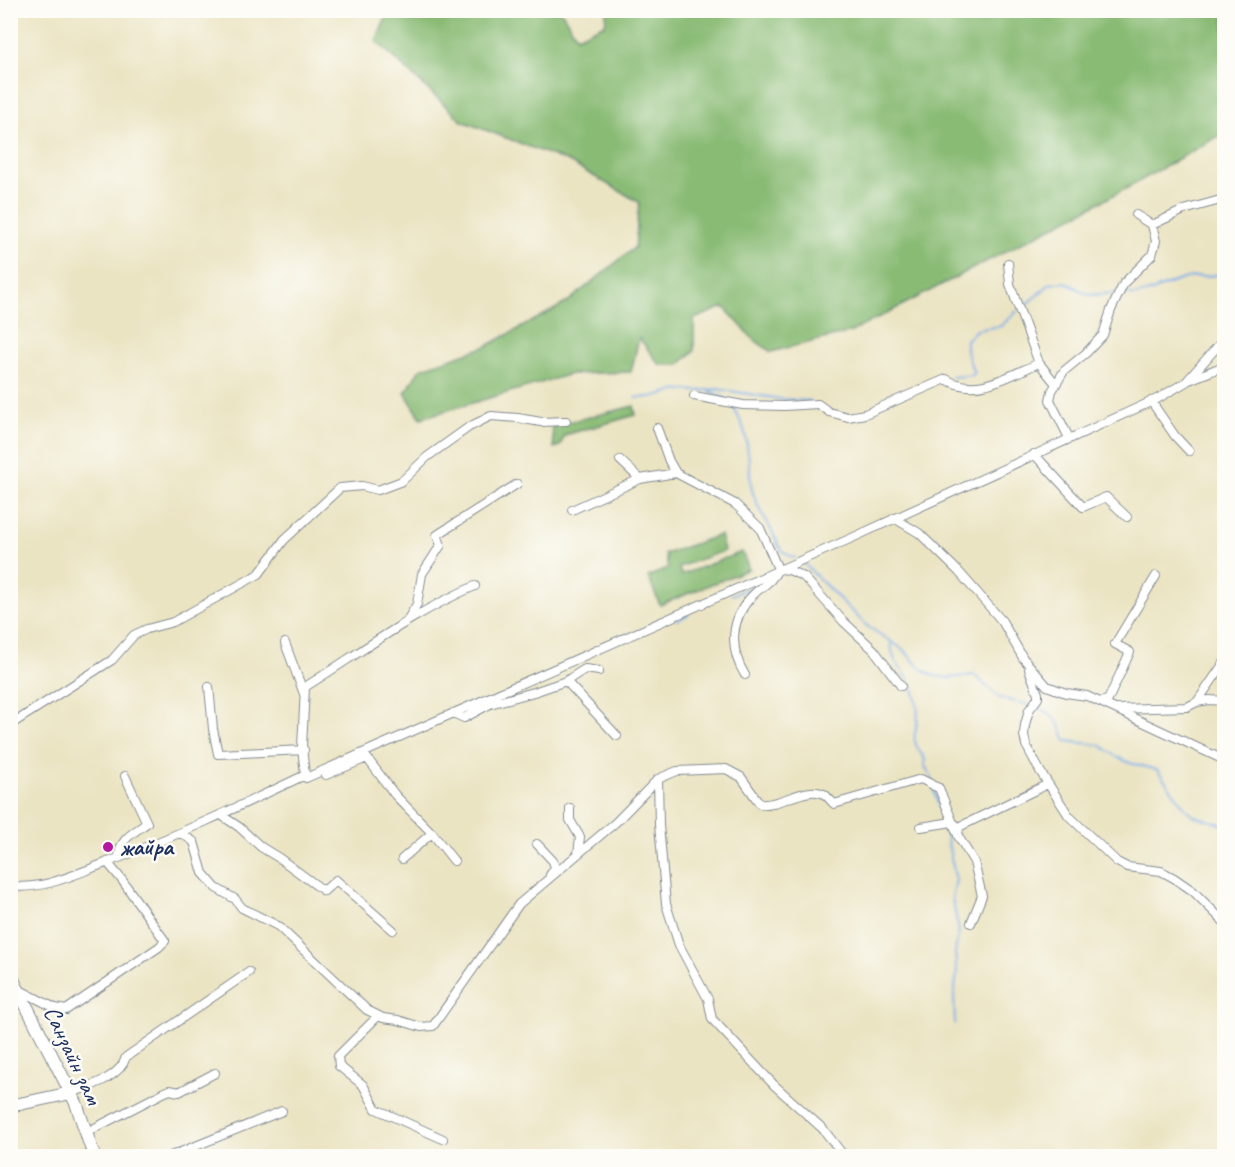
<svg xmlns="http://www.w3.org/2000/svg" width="1235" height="1167" font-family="Caveat,sans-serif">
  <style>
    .forest { fill: #89bb75; stroke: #52756a; stroke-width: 1.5 }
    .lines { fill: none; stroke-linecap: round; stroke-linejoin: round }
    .stream { stroke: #7bade7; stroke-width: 2 }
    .street-casing { stroke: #838a90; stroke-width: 10 }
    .secondary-casing { stroke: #838a90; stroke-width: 14 }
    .street { stroke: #fff; stroke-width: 8 }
    .secondary { stroke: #fff; stroke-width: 12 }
    .poi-dot { fill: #b5179e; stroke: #fdfcf7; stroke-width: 2 }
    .labels { text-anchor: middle; stroke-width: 5; stroke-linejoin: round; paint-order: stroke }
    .poi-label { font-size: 24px; font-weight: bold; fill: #1b2f5e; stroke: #fdfcf7; text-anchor: start }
    .street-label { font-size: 24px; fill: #1b2f5e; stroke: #fdfcf7 }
  </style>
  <rect width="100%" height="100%" fill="#fdfcf7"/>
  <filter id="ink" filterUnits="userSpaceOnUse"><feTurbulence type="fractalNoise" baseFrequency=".0167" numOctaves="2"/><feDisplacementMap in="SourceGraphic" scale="12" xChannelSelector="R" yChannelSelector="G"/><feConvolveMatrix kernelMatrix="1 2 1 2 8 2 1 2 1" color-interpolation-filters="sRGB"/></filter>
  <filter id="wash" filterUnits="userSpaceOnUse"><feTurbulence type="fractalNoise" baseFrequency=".008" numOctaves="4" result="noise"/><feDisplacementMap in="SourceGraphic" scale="24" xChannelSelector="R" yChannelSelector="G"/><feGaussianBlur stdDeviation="1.35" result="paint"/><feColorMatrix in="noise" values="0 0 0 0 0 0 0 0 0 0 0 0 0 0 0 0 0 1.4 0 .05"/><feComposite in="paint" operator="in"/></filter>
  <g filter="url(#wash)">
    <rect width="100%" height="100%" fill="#ebe4c3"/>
    <!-- forest -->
    <path class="forest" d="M 389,11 L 561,11 L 577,37 L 605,24 L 607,10 L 1224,11 L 1224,133 L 1129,187 L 851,332 L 771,352 L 753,339 L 724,307 L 694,319 L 694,351 L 679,365 L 660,365 L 639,338 L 631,372 L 571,374 L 421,418 L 405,393 L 420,369 L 487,346 L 566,303 L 635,247 L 639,202 L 569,162 L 462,121 L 376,41 Z
      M 634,406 L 636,415 L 565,435 L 560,446 L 554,448 L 552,426 Z
      M 720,535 L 724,551 L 679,567 L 681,575 L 742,552 L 749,569 L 660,605 L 648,577 L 668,568 L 665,554 Z"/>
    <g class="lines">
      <!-- stream -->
      <path class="stream" d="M 1123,294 C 1148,299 1164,283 1187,278 C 1199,276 1212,277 1224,273
        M 1022,308 L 1050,284 L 1065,282 L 1089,295 L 1118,293
        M 951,377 L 966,376 L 974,374 L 966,350 L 966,340 L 976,330 L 1001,326 L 1017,311
        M 698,391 L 717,389 L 781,399 L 811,401
        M 710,391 L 726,399
        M 636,398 L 650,397 L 679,390 L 698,391
        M 732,405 C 736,413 742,422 744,430 C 749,448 749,466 751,485 C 754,501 764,517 772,531 C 778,543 779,553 795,558
        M 803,563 L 867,626 L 904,650 L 921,669 L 934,676 L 949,678 L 974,675 L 1000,698 L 1029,705
        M 732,595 L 760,583
        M 677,620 L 689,614
        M 891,644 C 894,668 901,665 910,682 C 913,688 916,698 917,705 C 922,732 904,733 925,759 L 924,764 L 933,781
        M 1038,701 L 1040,709 C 1055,713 1061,727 1066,741 L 1100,745 L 1117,757 L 1130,763 L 1157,770 L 1186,809 L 1194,816 L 1224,825
        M 934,790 L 943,822
        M 944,826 L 956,880 L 952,898 L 959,931 L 955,953 L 957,974 L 954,994 L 955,1024"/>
    </g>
  </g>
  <g filter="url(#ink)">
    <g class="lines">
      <!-- street casing -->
      <g class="street-casing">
        <path id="street" d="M 1152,225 L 1184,210 L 1224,199
          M 1008,263 L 1010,284 L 1016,301 L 1039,363 L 1056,384
          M 1189,380 L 1224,366
          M 694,396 L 743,405 L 784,406 L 818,404 L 829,412 L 848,417 L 865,414 L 946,379 C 976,398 1010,375 1039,363
          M 1151,401 L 1175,436 L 1189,451
          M 657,428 L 669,461 L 676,473 L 735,504 L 760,528 L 778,569 C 770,585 763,584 752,596 C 730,619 729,649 745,675
          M 1069,438 L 1050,400 L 1052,391 L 1064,371 L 1086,353 L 1103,335 L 1111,310 L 1124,283 L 1152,255 L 1156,241 L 1152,225 L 1136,215
          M 1034,454 L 1083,507 L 1106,497 L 1127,517
          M 620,460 L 640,479
          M 572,510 L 640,479 L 676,473
          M 894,518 L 919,533 L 959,572 L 1002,621 L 1023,658 L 1047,686 L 1066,693 L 1087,696 L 1224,760
          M 781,569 L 789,570 L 804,577 L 843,621 L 874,650 L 901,686
          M 408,619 L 417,604 L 422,574 L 441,545 L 437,535 L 517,484
          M 285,643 L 304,694
          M 1029,669 L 1038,694 L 1038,698 L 1029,710 L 1025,725 L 1024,735 L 1026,745 L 1040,771 L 1069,816 L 1117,862 L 1127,867 L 1161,871 L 1174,878 L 1193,891 L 1224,922
          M 566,681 L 617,736
          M 209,687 L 213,729 L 218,754 L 304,750
          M 1100,702 L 1108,700 L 1130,652 L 1115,644 L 1156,576
          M 1197,702 L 1209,700 L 1224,701
          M 1118,709 L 1187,707 L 1197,702 L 1224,663
          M 453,713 L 464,718 L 490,704 L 534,692 L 566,681 L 585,669 L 599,671
          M 10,725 L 112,660 L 134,635 L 147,629 L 173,622 L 259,574 L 284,540 L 340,488 L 362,486 L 378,490 L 402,481 L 427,457 L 469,427 L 491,416 L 518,418 L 541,422 L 566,421
          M 305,775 L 302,747 L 305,687 C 361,652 414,612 475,586
          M 326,775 L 367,758 L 395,795 L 432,833 L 454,861
          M 658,779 L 659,825 L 666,904 L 679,945 L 708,999 L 712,1019 L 774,1085 L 823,1129 L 844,1156
          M 934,786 L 939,788 L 957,833
          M 570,808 L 570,820 L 580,837 L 578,854
          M 221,815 L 239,827 L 261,847 L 279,858 L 324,891 L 336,880 L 393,930
          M 921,827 L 952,822 L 955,824
          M 181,833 L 194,842 L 203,873 L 216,888 L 235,899 L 242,908 L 278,926 L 367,1010 L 383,1018 L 398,1020 L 421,1027 L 433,1026 L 519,904 L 616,822 L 658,779 L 677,771 L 726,769 L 741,777 L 760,804 C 779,807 806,785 824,794 C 827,796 831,801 834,804 L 921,779 L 931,784
          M 537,844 L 553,861 L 555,868 L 550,875
          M 119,858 C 119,839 133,833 147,823 L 125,776
          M 402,859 L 432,833
          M 10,886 C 43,890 73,875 103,864 C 172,838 238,807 305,775 L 306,778 L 852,538 L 1157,399 L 1186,382 L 1224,339
          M 971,923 L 982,896 L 974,862 L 958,836 L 959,827 L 1048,784
          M 18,989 L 55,1008 L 66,1010 L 159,947 L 165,941 L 122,880 L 107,862
          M 378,1016 L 338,1056 L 339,1066 L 363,1085 L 376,1109 L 443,1139
          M 71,1093 C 90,1086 120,1078 126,1057 L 249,972
          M 85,1133 L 165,1092 L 170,1090 L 179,1092 L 215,1073
          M 171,1156 L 282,1111"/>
      </g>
      <!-- secondary casing -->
      <g class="secondary-casing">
        <path id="secondary" d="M 10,974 L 76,1103 L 94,1156
          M 10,1106 L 71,1093"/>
      </g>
      <!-- street -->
      <use href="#street" class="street"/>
      <!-- secondary -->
      <use href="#secondary" class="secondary"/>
    </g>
  </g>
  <!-- markers -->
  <circle class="poi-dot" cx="108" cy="847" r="6"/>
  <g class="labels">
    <!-- poi labels -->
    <g class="poi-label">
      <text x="120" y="855">жайра</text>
    </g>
    <!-- street labels -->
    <g class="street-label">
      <text transform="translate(73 1055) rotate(65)" y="8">Санзайн зам</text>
    </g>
  </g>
  <!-- margin -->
  <rect width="1235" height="1167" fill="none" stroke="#fdfcf7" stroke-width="36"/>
</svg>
